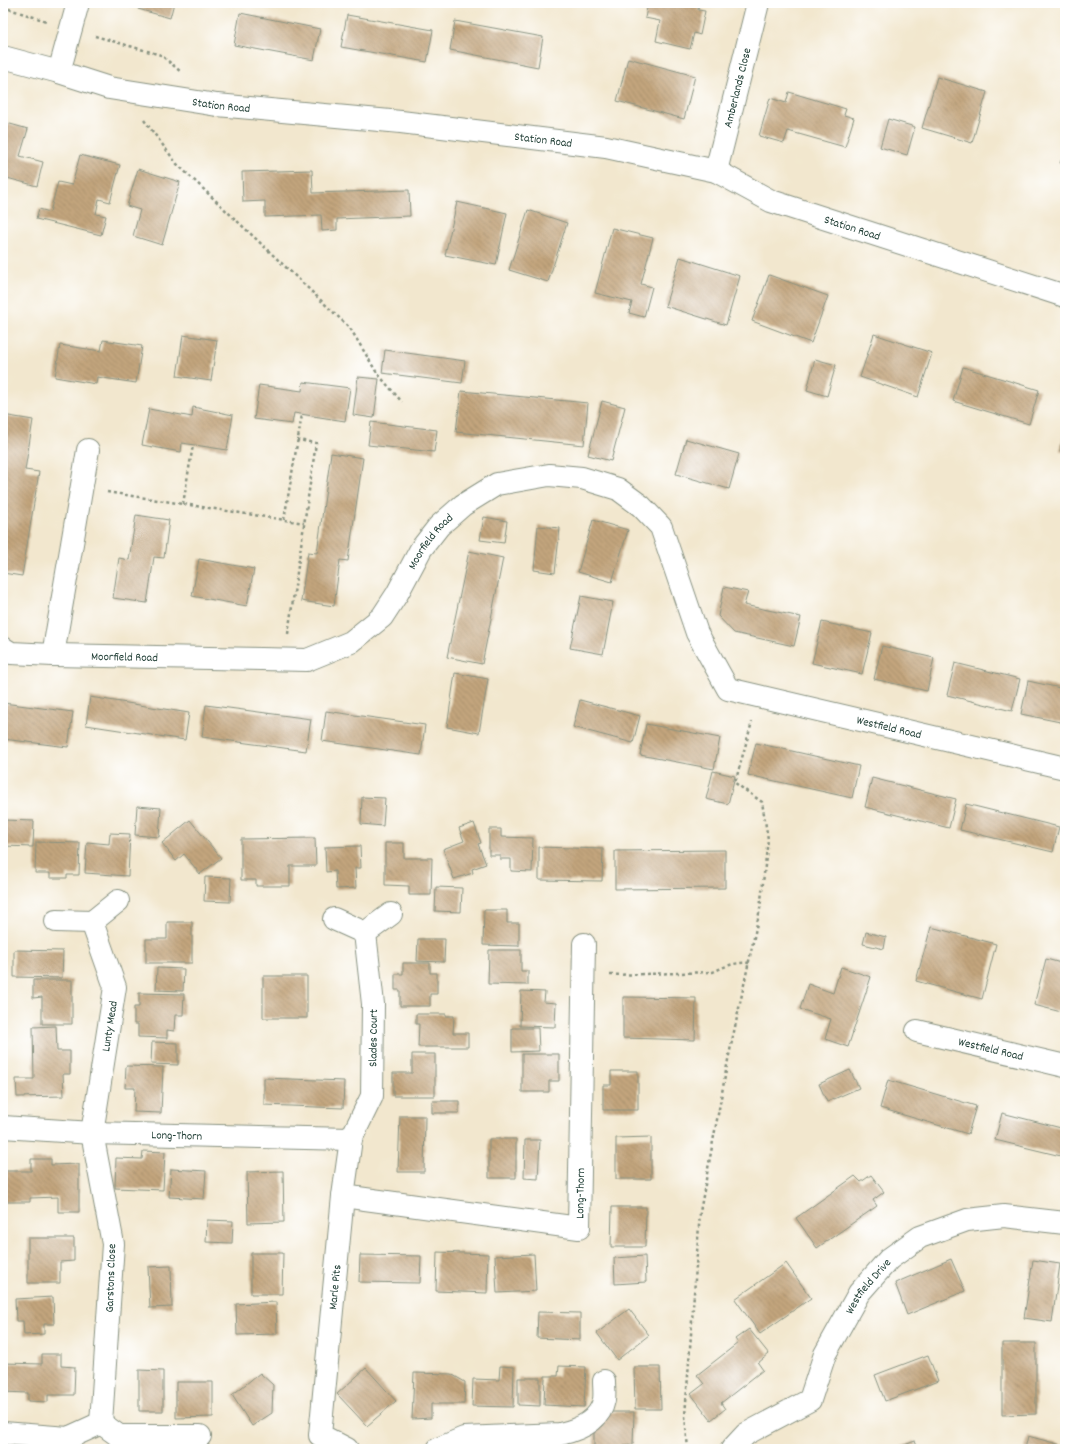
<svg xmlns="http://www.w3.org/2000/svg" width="1068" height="1452" font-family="Dekko,sans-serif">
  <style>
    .building { fill: url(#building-back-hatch) }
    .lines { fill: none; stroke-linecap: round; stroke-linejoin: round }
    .minor-casing { stroke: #889281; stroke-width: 24 }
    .path { stroke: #889281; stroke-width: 2.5; stroke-dasharray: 3 3; stroke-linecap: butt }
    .minor { stroke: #fff; stroke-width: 22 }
    .labels { text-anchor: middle; stroke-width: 3; stroke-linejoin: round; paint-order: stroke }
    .street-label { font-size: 12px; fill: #1f3d34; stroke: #fff }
  </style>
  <defs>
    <pattern id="building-back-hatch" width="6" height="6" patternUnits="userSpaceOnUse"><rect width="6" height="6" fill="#c3a57d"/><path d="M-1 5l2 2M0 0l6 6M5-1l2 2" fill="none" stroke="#9e8867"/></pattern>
  </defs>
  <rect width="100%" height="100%" fill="#fff"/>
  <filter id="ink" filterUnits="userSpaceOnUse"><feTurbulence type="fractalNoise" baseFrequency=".025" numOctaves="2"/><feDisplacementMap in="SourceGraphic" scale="8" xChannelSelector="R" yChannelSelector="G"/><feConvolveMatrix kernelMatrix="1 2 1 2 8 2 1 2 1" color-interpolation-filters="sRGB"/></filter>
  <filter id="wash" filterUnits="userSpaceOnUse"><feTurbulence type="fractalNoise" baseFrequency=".012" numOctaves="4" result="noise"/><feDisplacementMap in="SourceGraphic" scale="16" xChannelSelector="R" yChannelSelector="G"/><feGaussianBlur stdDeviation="0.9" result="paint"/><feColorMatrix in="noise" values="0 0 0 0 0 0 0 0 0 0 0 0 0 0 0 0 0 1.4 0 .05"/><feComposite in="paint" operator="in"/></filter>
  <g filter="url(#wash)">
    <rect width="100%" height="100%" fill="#f2e7ce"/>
    <g id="blocks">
      <!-- building -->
      <path class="building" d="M 140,3 L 174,3 L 170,18 L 138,9 Z
        M 648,3 L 699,3 L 698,10 L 705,11 L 700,35 L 694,33 L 690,49 L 656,41 L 660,21 L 645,18 Z
        M 240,13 L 320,29 L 314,60 L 234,45 Z
        M 347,15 L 433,30 L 427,62 L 341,47 Z
        M 455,21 L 543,37 L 538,67 L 450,50 Z
        M 628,58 L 695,76 L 684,119 L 617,101 Z
        M 937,77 L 987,92 L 972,143 L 922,128 Z
        M 789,92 L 846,109 L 844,115 L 854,118 L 845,147 L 788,131 L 784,143 L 759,136 L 770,98 L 786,103 Z
        M 888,119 L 915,127 L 907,155 L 880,147 Z
        M 3,122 L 28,129 L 20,156 L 43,162 L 37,186 L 7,178 L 5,187 L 3,186 Z
        M 1065,151 L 1065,165 L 1060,163 Z
        M 80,155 L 120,165 L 110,202 L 99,199 L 96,214 L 106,216 L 101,235 L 36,219 L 39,209 L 50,212 L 58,182 L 72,185 Z
        M 138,169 L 180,182 L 162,245 L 133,236 L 140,210 L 127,206 Z
        M 312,170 L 313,193 L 409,190 L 410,216 L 337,219 L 337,230 L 322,231 L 321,215 L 265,217 L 265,201 L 243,202 L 242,172 Z
        M 457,202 L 507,213 L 496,265 L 445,255 Z
        M 528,210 L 567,223 L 548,282 L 509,270 Z
        M 612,228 L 653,238 L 641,284 L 652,287 L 644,317 L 629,313 L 632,302 L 595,293 Z
        M 680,257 L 740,276 L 726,325 L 665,306 Z
        M 769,275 L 828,296 L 811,343 L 752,321 Z
        M 874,334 L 932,353 L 918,397 L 860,377 Z
        M 183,335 L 217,340 L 211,381 L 177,376 Z
        M 103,340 L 142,346 L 136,383 L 97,377 L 96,384 L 55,377 L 60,345 L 101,351 Z
        M 385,350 L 465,361 L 462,383 L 382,373 Z
        M 815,359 L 836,365 L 827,396 L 807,390 Z
        M 963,367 L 1039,390 L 1029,424 L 953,401 Z
        M 358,377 L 379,379 L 374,418 L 353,415 Z
        M 303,382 L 350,388 L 345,421 L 294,413 L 292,424 L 254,419 L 259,385 L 302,391 Z
        M 461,391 L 588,403 L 584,445 L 456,432 Z
        M 602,401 L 625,407 L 611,461 L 588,455 Z
        M 193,407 L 233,415 L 227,450 L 182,443 L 181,452 L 142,445 L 149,409 L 192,417 Z
        M 3,415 L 33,420 L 25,470 L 39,472 L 22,576 L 3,573 Z
        M 371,422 L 437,430 L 434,452 L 368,445 Z
        M 1064,430 L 1065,430 L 1065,452 L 1060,451 Z
        M 686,439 L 739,454 L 729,489 L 676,474 Z
        M 331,453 L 363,458 L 348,561 L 340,560 L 334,606 L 301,601 L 308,552 L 317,553 Z
        M 136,515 L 169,520 L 164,558 L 154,557 L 147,603 L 113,598 L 119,558 L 129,560 Z
        M 484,517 L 507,521 L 504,543 L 480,540 Z
        M 593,520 L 628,530 L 612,582 L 578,572 Z
        M 538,526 L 560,528 L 555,573 L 534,570 Z
        M 469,551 L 503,558 L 482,664 L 447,657 Z
        M 199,559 L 254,569 L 247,606 L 192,596 Z
        M 724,587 L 748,592 L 744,605 L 801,617 L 794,646 L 734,633 L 718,616 Z
        M 581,596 L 613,602 L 603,654 L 570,648 Z
        M 822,622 L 872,633 L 862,674 L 812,663 Z
        M 882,646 L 934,658 L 927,691 L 874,679 Z
        M 955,663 L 1020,679 L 1012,711 L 947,695 Z
        M 455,673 L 488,679 L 479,733 L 447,727 Z
        M 1028,681 L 1065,689 L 1065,723 L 1021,714 Z
        M 90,697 L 189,713 L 185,740 L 86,725 Z
        M 580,700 L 640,716 L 633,743 L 573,727 Z
        M 3,703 L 73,712 L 68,747 L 3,739 Z
        M 206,705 L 311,719 L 306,751 L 202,737 Z
        M 326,711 L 425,725 L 421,755 L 322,741 Z
        M 646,724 L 720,738 L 714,769 L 640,755 Z
        M 756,743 L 859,766 L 852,798 L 748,775 Z
        M 713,771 L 735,776 L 728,804 L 706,799 Z
        M 872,778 L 956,799 L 949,828 L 865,807 Z
        M 362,797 L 385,798 L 383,826 L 361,824 Z
        M 966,804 L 1059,827 L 1053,852 L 960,830 Z
        M 137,806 L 161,808 L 159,837 L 135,835 Z
        M 3,820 L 34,821 L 33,847 L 3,846 Z
        M 190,820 L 221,858 L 200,874 L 184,854 L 176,861 L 162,843 Z
        M 474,823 L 481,843 L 478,844 L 486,864 L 472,869 L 473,873 L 454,879 L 443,849 L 464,841 L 459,828 Z
        M 489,829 L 501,829 L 501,837 L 533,838 L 532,872 L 511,871 L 511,859 L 500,859 L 500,855 L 489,855 Z
        M 110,833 L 130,834 L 128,876 L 85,873 L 87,842 L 109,844 Z
        M 315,838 L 316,866 L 290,866 L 290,886 L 256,886 L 256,880 L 241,880 L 241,839 Z
        M 36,842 L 80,843 L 79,875 L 67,875 L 67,878 L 50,878 L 50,873 L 35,873 Z
        M 385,843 L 404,843 L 404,858 L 432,858 L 431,895 L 409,895 L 409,886 L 385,885 Z
        M 360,846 L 361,868 L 355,868 L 356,888 L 336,889 L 335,871 L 326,872 L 325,847 Z
        M 539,847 L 603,849 L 602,881 L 539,880 Z
        M 725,850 L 725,888 L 615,889 L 615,851 Z
        M 205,877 L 231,878 L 230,902 L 204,901 Z
        M 436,887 L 462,888 L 461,912 L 435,911 Z
        M 484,910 L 507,910 L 507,923 L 519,923 L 519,946 L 483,945 Z
        M 167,922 L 192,922 L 192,963 L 146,963 L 146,939 L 167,939 Z
        M 931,927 L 996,944 L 982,999 L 916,981 Z
        M 866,932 L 886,937 L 884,949 L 863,944 Z
        M 418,939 L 445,939 L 444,962 L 417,961 Z
        M 14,950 L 63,951 L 62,978 L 14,977 Z
        M 489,950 L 521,950 L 521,971 L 528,971 L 528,985 L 488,984 Z
        M 1046,959 L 1065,964 L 1065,1013 L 1034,1005 Z
        M 403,963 L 430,963 L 430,973 L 437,973 L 437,994 L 430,994 L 430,1006 L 400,1006 L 400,990 L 395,990 L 395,974 L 403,974 Z
        M 841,967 L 871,977 L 848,1047 L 825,1039 L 831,1019 L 800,1009 L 808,984 L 833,993 Z
        M 157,968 L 184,969 L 183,991 L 156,990 Z
        M 263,976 L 307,976 L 307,1018 L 263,1018 Z
        M 33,980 L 72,980 L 72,1024 L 42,1024 L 42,997 L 33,998 Z
        M 521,991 L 545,992 L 544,1002 L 556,1003 L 555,1027 L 520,1026 Z
        M 139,993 L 184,994 L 183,1015 L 175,1015 L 174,1031 L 167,1030 L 167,1038 L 138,1037 L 138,1024 L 134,1024 L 134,1007 L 139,1007 Z
        M 623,997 L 696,998 L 695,1040 L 623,1038 Z
        M 416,1014 L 446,1014 L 446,1016 L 454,1016 L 453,1033 L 468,1033 L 468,1047 L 418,1047 L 419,1024 L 416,1024 Z
        M 56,1026 L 57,1051 L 70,1051 L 70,1074 L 63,1074 L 64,1096 L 17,1097 L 16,1079 L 34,1079 L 33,1027 Z
        M 512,1028 L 538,1028 L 539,1051 L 512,1052 Z
        M 152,1042 L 178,1043 L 178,1065 L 151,1064 Z
        M 412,1054 L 435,1054 L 435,1096 L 393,1096 L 393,1073 L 412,1073 Z
        M 522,1054 L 559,1054 L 559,1081 L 549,1081 L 549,1092 L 522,1092 Z
        M 126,1066 L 163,1067 L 161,1113 L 134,1112 L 135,1088 L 125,1088 Z
        M 850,1070 L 859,1088 L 827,1102 L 819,1084 Z
        M 611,1071 L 638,1071 L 638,1110 L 603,1110 L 603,1085 L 611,1085 Z
        M 264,1078 L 344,1081 L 343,1108 L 264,1105 Z
        M 888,1080 L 976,1106 L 968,1134 L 880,1108 Z
        M 432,1101 L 459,1101 L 459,1113 L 432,1113 Z
        M 1002,1113 L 1065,1129 L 1065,1157 L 995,1140 Z
        M 400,1116 L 425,1116 L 424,1172 L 398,1172 Z
        M 651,1137 L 651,1179 L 616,1179 L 616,1138 Z
        M 489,1139 L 516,1139 L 516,1178 L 489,1178 Z
        M 525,1140 L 540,1140 L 538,1179 L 524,1178 Z
        M 143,1151 L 165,1152 L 163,1190 L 115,1188 L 116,1158 L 142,1159 Z
        M 31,1159 L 51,1159 L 51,1165 L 79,1164 L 79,1212 L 58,1212 L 58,1197 L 30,1198 L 30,1202 L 3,1202 L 3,1171 L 31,1171 Z
        M 171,1169 L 206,1171 L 204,1199 L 169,1197 Z
        M 283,1171 L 284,1222 L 248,1223 L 247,1172 Z
        M 871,1175 L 884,1192 L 873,1200 L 877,1206 L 817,1248 L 796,1218 L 855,1176 L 861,1182 Z
        M 612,1207 L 646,1207 L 645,1247 L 611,1247 Z
        M 207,1220 L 233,1221 L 232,1243 L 206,1242 Z
        M 28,1238 L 74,1238 L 74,1261 L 60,1262 L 60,1283 L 28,1283 Z
        M 437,1252 L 488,1254 L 487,1293 L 436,1291 Z
        M 251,1253 L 283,1253 L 282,1294 L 251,1294 Z
        M 534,1254 L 536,1291 L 497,1293 L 495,1256 Z
        M 360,1255 L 421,1256 L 420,1283 L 359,1282 Z
        M 645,1256 L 646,1282 L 615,1284 L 614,1258 Z
        M 951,1259 L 965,1291 L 907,1315 L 895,1283 Z
        M 1033,1260 L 1060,1264 L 1052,1322 L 1024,1318 Z
        M 786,1263 L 811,1298 L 760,1334 L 735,1299 Z
        M 171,1266 L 172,1307 L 150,1308 L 148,1267 Z
        M 53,1297 L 54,1324 L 44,1324 L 44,1334 L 24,1335 L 23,1321 L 16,1321 L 15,1299 Z
        M 276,1302 L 277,1334 L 237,1335 L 236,1304 Z
        M 629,1309 L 649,1335 L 617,1360 L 597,1333 Z
        M 538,1312 L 580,1313 L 580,1340 L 537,1338 Z
        M 749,1329 L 769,1354 L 758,1363 L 763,1370 L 721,1403 L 725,1409 L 711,1420 L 691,1394 L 704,1384 L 697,1375 L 738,1343 L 735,1339 Z
        M 1002,1343 L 1036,1343 L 1036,1414 L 1002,1415 Z
        M 42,1354 L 61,1354 L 61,1366 L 75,1367 L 74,1395 L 48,1395 L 48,1402 L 28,1401 L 28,1393 L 3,1392 L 3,1363 L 42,1364 Z
        M 928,1355 L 938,1381 L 885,1401 L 875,1375 Z
        M 500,1366 L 514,1367 L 513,1407 L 472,1406 L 473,1379 L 499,1380 Z
        M 559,1366 L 586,1367 L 584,1407 L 544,1405 L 545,1376 L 558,1376 Z
        M 634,1367 L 660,1367 L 661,1409 L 635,1409 Z
        M 366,1368 L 396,1401 L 367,1426 L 337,1394 Z
        M 139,1370 L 163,1371 L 163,1411 L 139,1411 Z
        M 260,1373 L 273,1385 L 272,1413 L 252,1426 L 232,1395 Z
        M 414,1373 L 451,1374 L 465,1382 L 464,1404 L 431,1404 L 431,1418 L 412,1419 Z
        M 518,1378 L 540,1378 L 540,1406 L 518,1405 Z
        M 176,1382 L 213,1382 L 213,1417 L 176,1418 Z
        M 603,1412 L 634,1412 L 633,1444 L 625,1445 L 625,1449 L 594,1449 L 594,1425 L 603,1426 Z
        M 1028,1436 L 1065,1446 L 1065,1449 L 1025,1449 Z
        M 915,1441 L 918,1449 L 894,1449 Z"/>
    </g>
  </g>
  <g filter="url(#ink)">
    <use href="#blocks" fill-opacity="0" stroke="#889281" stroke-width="1"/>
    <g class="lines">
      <!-- minor casing -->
      <g class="minor-casing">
        <g id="minor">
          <path id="s1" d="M 3,57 L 59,72 L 109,88 L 217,105 L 401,122 L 606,147 L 716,171 L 771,201 L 1065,296"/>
          <path d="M 59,72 L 78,3"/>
          <path id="s2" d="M 716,171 L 758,3"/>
          <path id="s3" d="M 3,648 L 11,653 L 53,655 L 307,660 L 351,642 L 382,617 L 397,594 L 421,549 L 439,526 L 463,505 L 497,484 L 549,475 L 582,478 L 618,489 L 641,506 L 661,527 L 697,633 L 728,689 L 1065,768"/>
          <path d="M 53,655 L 88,450"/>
          <path d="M 334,919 L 365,933 L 391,914"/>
          <path d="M 56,921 L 92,922 L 118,901"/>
          <path d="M 92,922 L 115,987 L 92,1133 L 113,1244 L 101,1423 L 119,1436 L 200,1436"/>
          <path id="s4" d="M 917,1031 L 1065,1066"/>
          <path id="s5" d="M 3,1127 L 92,1133 L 351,1139"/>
          <path id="s6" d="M 343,1196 L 579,1228 L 584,944"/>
          <path d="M 3,1433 L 68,1438 L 101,1423"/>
          <path id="s7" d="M 347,1449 L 320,1435 L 343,1196 L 351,1139 L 372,1096 L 373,1004 L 365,933"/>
          <path d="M 438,1449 L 464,1438 L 560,1434 C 578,1430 600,1421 604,1400 C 605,1394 604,1387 604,1381"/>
          <path id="s8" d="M 732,1449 L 746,1434 L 810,1400 L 825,1354 L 859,1293 L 889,1259 L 920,1237 L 967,1220 L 1004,1216 L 1065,1223"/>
        </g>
      </g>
      <!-- path -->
      <path class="path" d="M 3,7 L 46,21
        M 95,36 L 161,55 L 181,72
        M 144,120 L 177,164 L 350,328 L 377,373 L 402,402
        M 107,492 L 304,523
        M 183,504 L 193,445
        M 284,520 L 302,415
        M 288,634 L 316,443 L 297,440
        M 610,975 L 713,972 C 725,966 735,962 749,963
        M 688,1449 L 685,1416 L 700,1212 L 728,1060 L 760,909 L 768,839 L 762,802 L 735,783 L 752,722"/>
      <!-- minor -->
      <use href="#minor" class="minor"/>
    </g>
  </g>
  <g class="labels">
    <!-- street labels -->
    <g class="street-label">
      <text dy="4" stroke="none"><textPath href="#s2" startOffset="86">Amberlands Close</textPath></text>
      <text dy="4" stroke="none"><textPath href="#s1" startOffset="224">Station Road</textPath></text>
      <text dy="4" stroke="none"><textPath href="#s1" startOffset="548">Station Road</textPath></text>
      <text dy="4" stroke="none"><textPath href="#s1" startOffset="872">Station Road</textPath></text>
      <text dy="4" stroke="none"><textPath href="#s3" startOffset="483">Moorfield Road</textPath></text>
      <text dy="4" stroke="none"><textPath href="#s3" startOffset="123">Moorfield Road</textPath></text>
      <text dy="4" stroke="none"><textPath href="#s3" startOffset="1095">Westfield Road</textPath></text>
      <text transform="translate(109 1026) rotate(-81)" y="4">Lunty Mead</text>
      <text dy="4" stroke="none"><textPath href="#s7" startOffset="434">Slades Court</textPath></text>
      <text dy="4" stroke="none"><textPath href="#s4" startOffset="76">Westfield Road</textPath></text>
      <text dy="4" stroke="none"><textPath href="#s5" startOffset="174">Long-Thorn</textPath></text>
      <text dy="4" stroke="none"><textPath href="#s6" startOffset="273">Long-Thorn</textPath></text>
      <text transform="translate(110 1278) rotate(-88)" y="4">Garstons Close</text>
      <text dy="4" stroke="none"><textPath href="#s7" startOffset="179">Marle Pits</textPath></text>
      <text dy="4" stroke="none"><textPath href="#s8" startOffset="222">Westfield Drive</textPath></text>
    </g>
  </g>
  <!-- margin -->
  <rect width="1068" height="1452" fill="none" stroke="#fff" stroke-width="16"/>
</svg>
